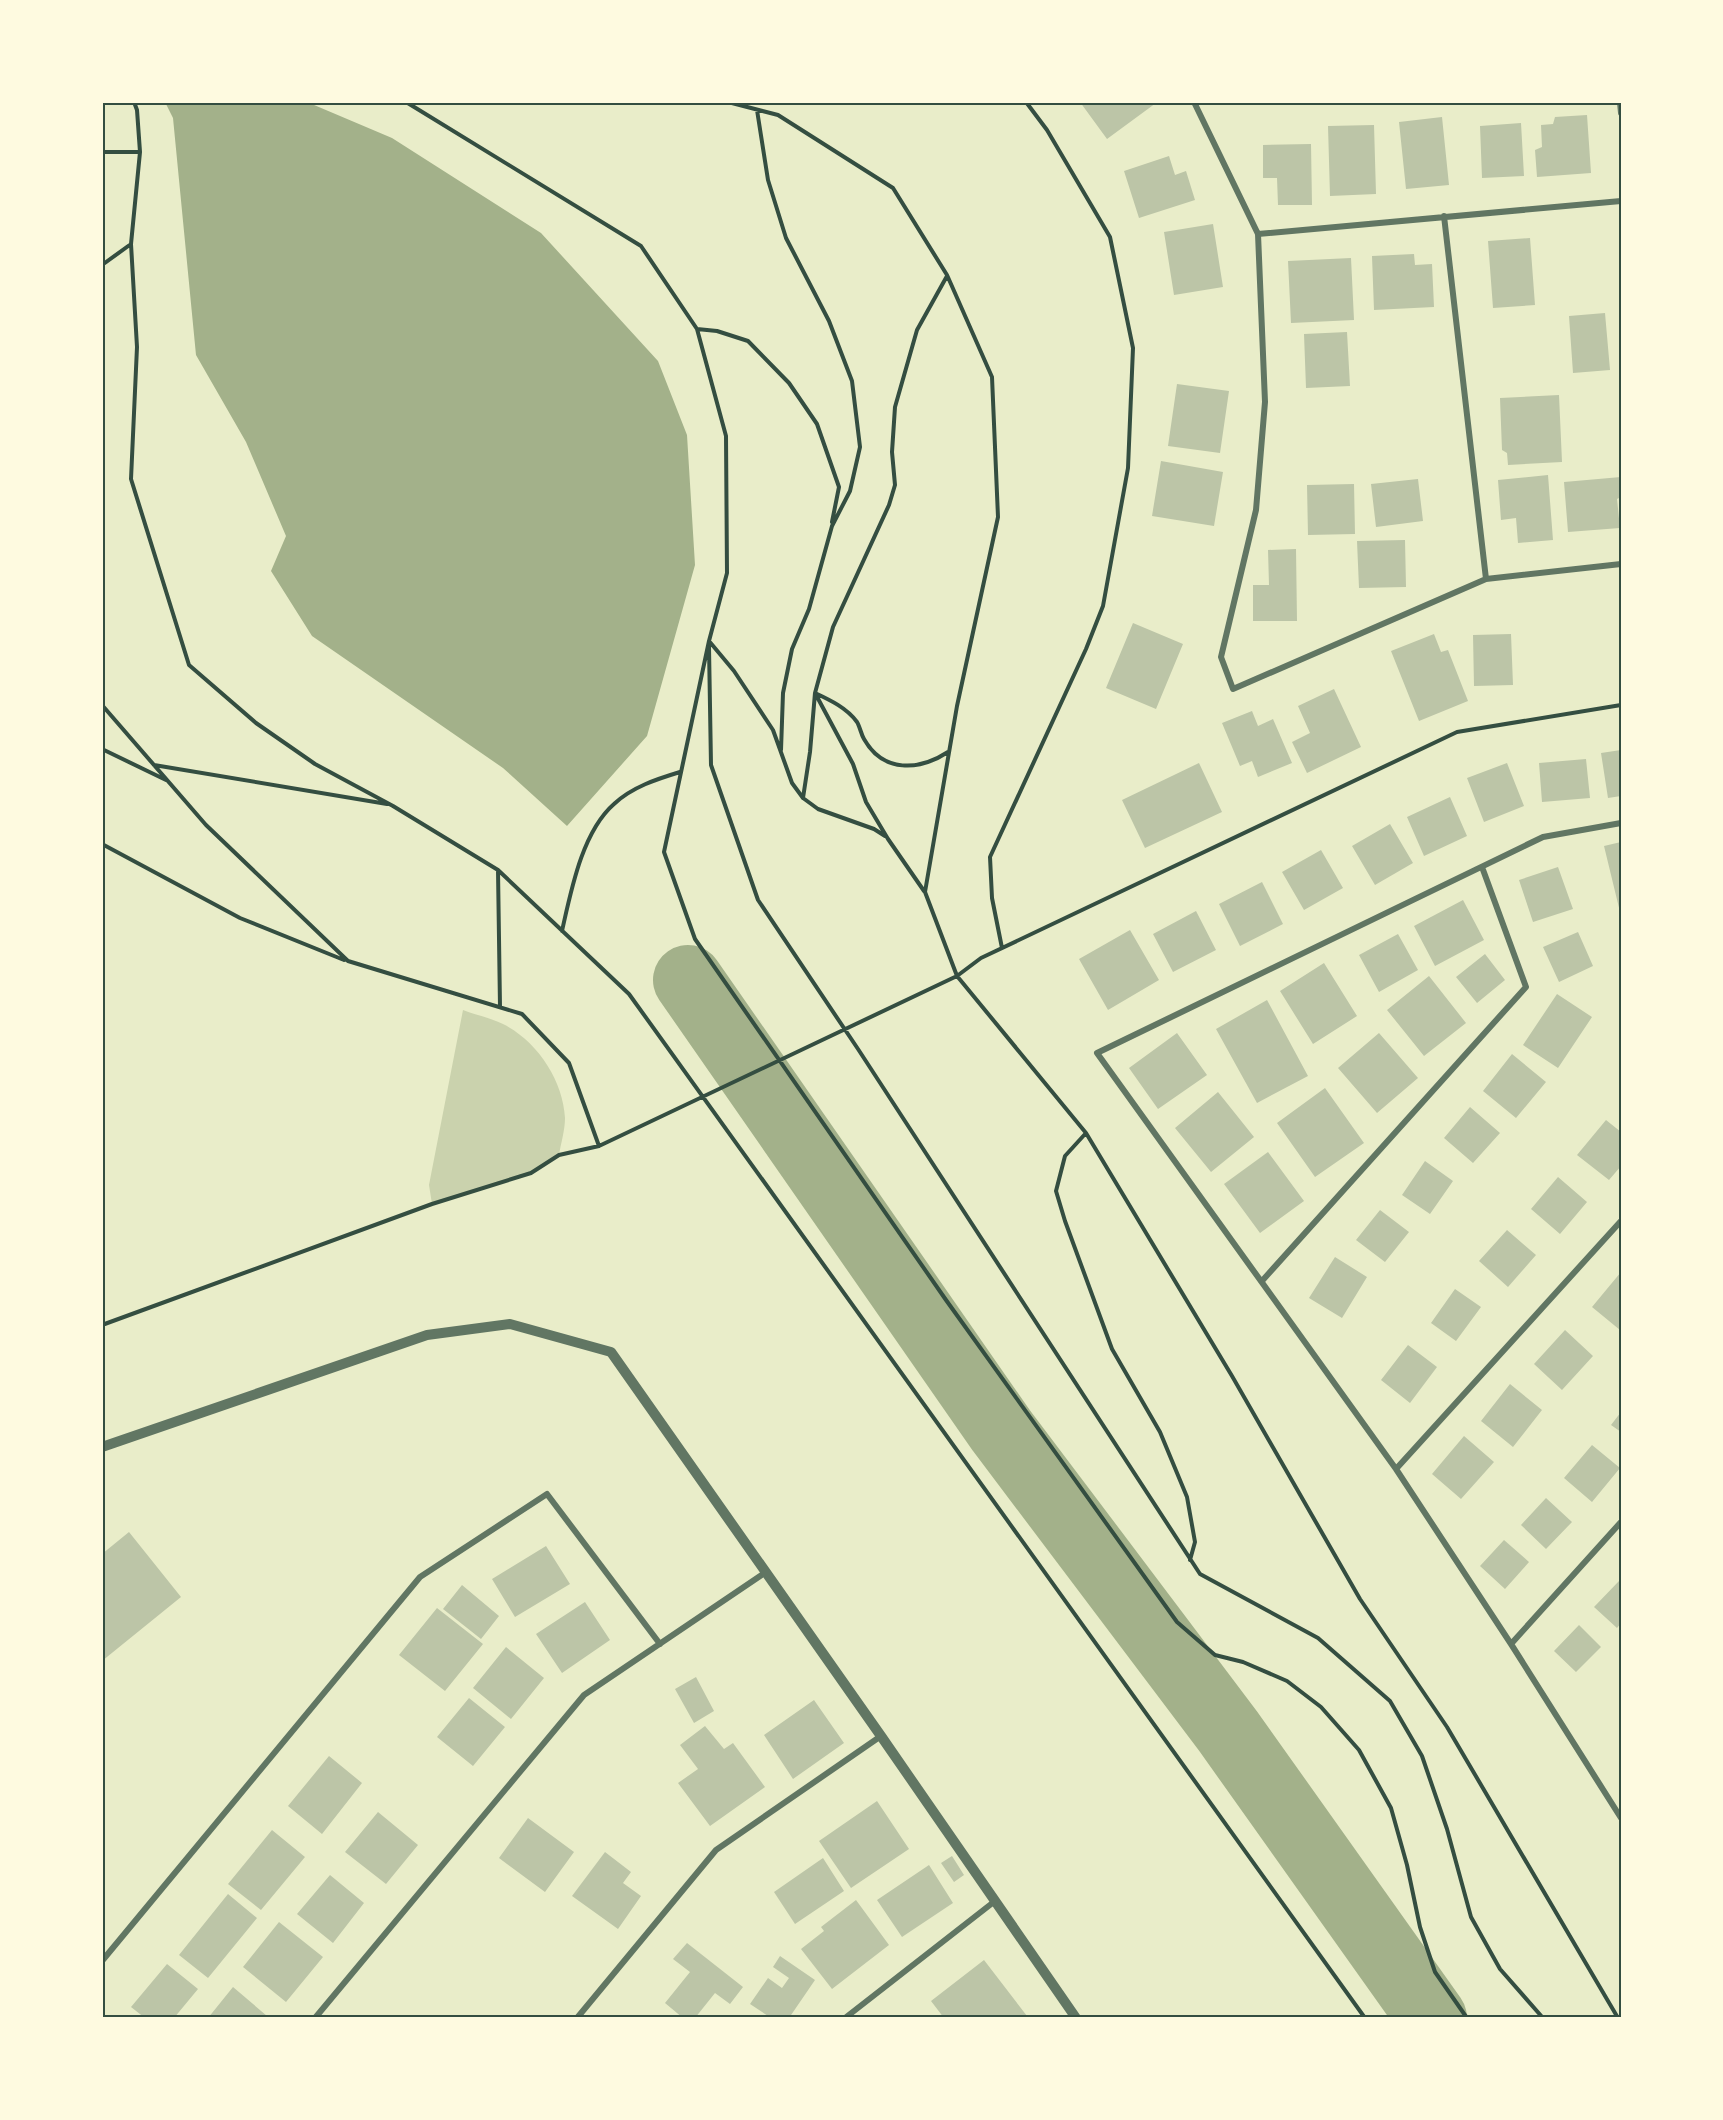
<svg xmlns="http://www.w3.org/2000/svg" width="1723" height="2120" font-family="'PT Serif',serif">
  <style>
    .green { fill: #cad2ad }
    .water { fill: #a3b18a }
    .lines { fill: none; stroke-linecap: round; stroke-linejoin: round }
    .river { stroke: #a3b18a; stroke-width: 70 }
    .building { fill: #bcc5a7 }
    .path { stroke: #344e41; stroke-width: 4 }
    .minor { stroke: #617663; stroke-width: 6 }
    .tertiary { stroke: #617663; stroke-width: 10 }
    .neatline { fill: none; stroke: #344e41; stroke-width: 2 }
  </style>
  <rect width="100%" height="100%" fill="#e9edc9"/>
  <!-- green -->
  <path class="green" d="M 463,1010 C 476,1015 491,1018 503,1024 C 537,1041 563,1080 565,1118 C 565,1130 561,1143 559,1155 L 531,1173 L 432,1204 L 429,1185 Z"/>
  <!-- water -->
  <path class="water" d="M 165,102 L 307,102 L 392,138 L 541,233 L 658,361 L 687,435 L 695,565 L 647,736 L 567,826 L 503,768 L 312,636 L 271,571 L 286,536 L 246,442 L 196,355 L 173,118 Z"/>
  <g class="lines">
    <!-- river -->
    <path class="river" d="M 688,980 L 1001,1430 L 1228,1731 L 1432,2018"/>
  </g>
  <!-- building -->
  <path class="building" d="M 1080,102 L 1155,102 L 1156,103 L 1107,139 Z
    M 1587,115 L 1591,173 L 1537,177 L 1535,150 L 1542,147 L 1541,125 L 1553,124 L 1555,117 Z
    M 1442,117 L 1449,185 L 1406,189 L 1399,122 Z
    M 1521,123 L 1524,176 L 1482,178 L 1480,126 Z
    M 1374,125 L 1376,194 L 1330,196 L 1328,126 Z
    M 1311,144 L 1312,205 L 1278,205 L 1277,178 L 1263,178 L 1263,145 Z
    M 1169,156 L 1175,175 L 1186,171 L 1195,200 L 1139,218 L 1124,171 Z
    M 1213,224 L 1223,287 L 1174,295 L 1164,232 Z
    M 1530,238 L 1535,305 L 1493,308 L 1488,241 Z
    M 1414,254 L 1415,265 L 1432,264 L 1434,307 L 1374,310 L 1372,256 Z
    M 1351,258 L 1354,320 L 1291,323 L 1288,261 Z
    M 1605,313 L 1610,370 L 1573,373 L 1569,316 Z
    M 1347,332 L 1350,386 L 1306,388 L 1304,334 Z
    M 1177,384 L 1229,391 L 1220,453 L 1168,446 Z
    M 1559,395 L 1562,462 L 1508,465 L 1507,453 L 1502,450 L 1500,398 Z
    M 1161,461 L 1223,472 L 1214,526 L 1152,516 Z
    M 1548,475 L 1553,540 L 1518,543 L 1516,518 L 1501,520 L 1498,480 Z
    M 1621,477 L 1621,497 L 1617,499 L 1620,528 L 1568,532 L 1564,482 Z
    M 1418,479 L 1423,521 L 1376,527 L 1371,484 Z
    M 1354,484 L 1355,534 L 1308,535 L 1307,485 Z
    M 1405,540 L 1406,587 L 1359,588 L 1357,541 Z
    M 1296,549 L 1297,621 L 1253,621 L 1253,585 L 1269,585 L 1268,550 Z
    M 1133,623 L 1183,644 L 1156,709 L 1106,688 Z
    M 1434,634 L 1441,652 L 1448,650 L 1468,701 L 1419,721 L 1391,651 Z
    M 1511,634 L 1513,685 L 1474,686 L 1473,635 Z
    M 1334,689 L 1361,747 L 1307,773 L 1292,742 L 1310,733 L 1298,706 Z
    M 1252,711 L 1258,726 L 1273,719 L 1292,763 L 1258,777 L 1252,761 L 1240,766 L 1222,723 Z
    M 1621,750 L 1621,796 L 1608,798 L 1601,753 Z
    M 1586,759 L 1590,798 L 1542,802 L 1539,763 Z
    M 1199,763 L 1222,812 L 1145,848 L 1122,800 Z
    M 1507,763 L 1524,806 L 1484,822 L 1467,778 Z
    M 1450,797 L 1467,836 L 1424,856 L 1407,817 Z
    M 1390,824 L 1413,863 L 1375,885 L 1352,846 Z
    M 1621,842 L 1621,912 L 1620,912 L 1604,846 Z
    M 1321,850 L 1343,888 L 1304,910 L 1282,872 Z
    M 1558,867 L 1573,909 L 1533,922 L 1519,880 Z
    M 1262,882 L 1283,924 L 1240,946 L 1219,904 Z
    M 1463,900 L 1484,940 L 1435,966 L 1414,926 Z
    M 1196,911 L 1216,950 L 1173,972 L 1153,934 Z
    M 1130,930 L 1159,980 L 1108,1010 L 1079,959 Z
    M 1578,932 L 1593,966 L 1559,982 L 1543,947 Z
    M 1398,934 L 1418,970 L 1379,992 L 1359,955 Z
    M 1485,954 L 1505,980 L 1477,1003 L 1456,977 Z
    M 1324,963 L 1357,1016 L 1313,1044 L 1280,991 Z
    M 1429,976 L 1466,1023 L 1424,1056 L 1387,1010 Z
    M 1557,994 L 1592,1017 L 1558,1068 L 1523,1045 Z
    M 1267,1000 L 1308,1076 L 1257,1103 L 1216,1029 Z
    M 1177,1033 L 1207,1075 L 1158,1109 L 1129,1068 Z
    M 1379,1033 L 1418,1078 L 1377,1113 L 1338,1068 Z
    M 1512,1054 L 1546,1082 L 1516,1118 L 1483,1091 Z
    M 1325,1088 L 1364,1143 L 1315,1177 L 1277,1123 Z
    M 1218,1092 L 1254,1137 L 1211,1172 L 1175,1128 Z
    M 1470,1107 L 1500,1133 L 1473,1163 L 1444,1138 Z
    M 1606,1120 L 1621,1132 L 1621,1166 L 1609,1180 L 1577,1155 Z
    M 1268,1152 L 1304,1201 L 1260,1233 L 1224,1184 Z
    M 1425,1161 L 1453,1181 L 1430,1214 L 1402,1195 Z
    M 1558,1177 L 1587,1202 L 1560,1234 L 1531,1209 Z
    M 1380,1210 L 1409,1232 L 1385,1262 L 1356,1240 Z
    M 1507,1230 L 1536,1255 L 1508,1287 L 1479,1261 Z
    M 1335,1257 L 1367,1277 L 1342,1318 L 1309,1298 Z
    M 1621,1272 L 1621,1329 L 1620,1330 L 1592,1307 Z
    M 1455,1289 L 1481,1307 L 1456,1341 L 1431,1323 Z
    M 1565,1330 L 1593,1356 L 1562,1390 L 1534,1364 Z
    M 1408,1345 L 1437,1367 L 1410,1403 L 1381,1380 Z
    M 1510,1384 L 1542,1410 L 1513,1447 L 1481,1421 Z
    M 1621,1412 L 1621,1432 L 1611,1425 Z
    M 1464,1436 L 1494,1462 L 1461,1499 L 1432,1474 Z
    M 1592,1445 L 1620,1468 L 1592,1502 L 1564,1478 Z
    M 1546,1498 L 1572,1522 L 1546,1549 L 1521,1525 Z
    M 129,1532 L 181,1597 L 102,1661 L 102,1554 Z
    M 1504,1540 L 1529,1562 L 1505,1589 L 1480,1566 Z
    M 546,1546 L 570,1584 L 515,1617 L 492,1579 Z
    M 1619,1581 L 1621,1583 L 1621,1623 L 1617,1628 L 1594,1607 Z
    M 462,1585 L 499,1616 L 481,1639 L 443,1609 Z
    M 585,1602 L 610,1640 L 562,1673 L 536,1634 Z
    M 437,1608 L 483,1644 L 445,1691 L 399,1655 Z
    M 1579,1625 L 1601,1647 L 1576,1672 L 1554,1651 Z
    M 506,1647 L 544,1678 L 511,1719 L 473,1688 Z
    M 696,1677 L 714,1711 L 694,1723 L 675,1689 Z
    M 469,1698 L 505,1727 L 473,1766 L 437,1737 Z
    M 814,1700 L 844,1743 L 793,1779 L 764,1735 Z
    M 705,1726 L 724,1749 L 733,1743 L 765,1787 L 710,1826 L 678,1783 L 698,1769 L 680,1745 Z
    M 329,1756 L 362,1783 L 322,1834 L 288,1806 Z
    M 877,1801 L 909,1849 L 851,1888 L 819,1841 Z
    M 378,1812 L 418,1845 L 386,1884 L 345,1852 Z
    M 528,1818 L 574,1852 L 545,1892 L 499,1858 Z
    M 272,1830 L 305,1857 L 261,1910 L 228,1884 Z
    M 605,1852 L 631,1872 L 623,1883 L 641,1896 L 618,1929 L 572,1896 Z
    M 952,1856 L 964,1875 L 954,1882 L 941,1863 Z
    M 823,1858 L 844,1891 L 795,1924 L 774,1892 Z
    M 929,1865 L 953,1903 L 902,1937 L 877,1900 Z
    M 330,1875 L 364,1903 L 333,1943 L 297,1914 Z
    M 228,1894 L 257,1918 L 208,1978 L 179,1955 Z
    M 856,1900 L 889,1945 L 832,1989 L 801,1949 L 824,1931 L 821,1927 Z
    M 279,1922 L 323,1957 L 286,2002 L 243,1967 Z
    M 687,1943 L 743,1987 L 730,2004 L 715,1993 L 695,2018 L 683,2018 L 665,2003 L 690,1972 L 673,1959 Z
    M 780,1956 L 815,1980 L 789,2018 L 771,2018 L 750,2004 L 768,1978 L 782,1988 L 789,1978 L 773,1967 Z
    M 984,1960 L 1027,2016 L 1025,2018 L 944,2018 L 931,2001 Z
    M 167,1964 L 198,1989 L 174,2018 L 145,2018 L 131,2007 Z
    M 233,1987 L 267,2016 L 266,2018 L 208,2018 Z"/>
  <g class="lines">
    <!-- path -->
    <path class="path" d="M 134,102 L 137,110 L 140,152 L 131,244 L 137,347 L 131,479 L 189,665 L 256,723 L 315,764 L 393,806 L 498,870 L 629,994 L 1365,2018
      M 406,102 L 641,246 L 697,329 L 726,436 L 727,573 L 709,641 L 664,852 L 695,939 L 946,1300 L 1177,1622 L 1215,1655 L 1243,1662 L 1287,1681 L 1321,1707 L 1359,1750 L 1391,1808 L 1407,1865 L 1420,1927 L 1435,1972 L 1467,2018
      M 728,102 L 778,115 L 893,188 L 947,275 L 992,377 L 998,517 L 957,706 L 925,892 L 957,976 L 1086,1133 L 1232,1376 L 1360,1599 L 1447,1727 L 1618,2018
      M 757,110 L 768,180 L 786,238 L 829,321 L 852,381 L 860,447 L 850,491 L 832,526 L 809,609 L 792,649 L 783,693 L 781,750
      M 102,152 L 140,152
      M 102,265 L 131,244
      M 697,329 L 717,331 L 748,341 L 789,383 L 817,424 L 839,487 L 832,522
      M 709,641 L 734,671 L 773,730 L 792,783 L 803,798
      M 709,647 L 711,765 L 758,900 L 858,1049 L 1200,1574 L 1318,1638 L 1390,1701 L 1422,1756 L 1447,1829 L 1471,1917 L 1500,1969 L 1543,2018
      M 102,705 L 206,825 L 348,961 L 522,1014 L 569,1063 L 599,1146
      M 102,749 L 166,780
      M 154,765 L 387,804
      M 885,836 L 874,829 L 818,809 L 803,798 L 810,752 L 815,693 C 830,700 847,708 857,722 C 860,727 861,734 864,739 C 883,773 919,771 948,752
      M 102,844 L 240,918 L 344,960
      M 498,870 L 500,1007
      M 924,891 L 888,839 L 866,802 L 853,764 L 815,693 L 833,627 L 889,505 L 895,485 L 892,452 L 895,407 L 917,330 L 947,276
      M 562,931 C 571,891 582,832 614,804 C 632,787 657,779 680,772
      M 1002,948 L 992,898 L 990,857 L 1086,649 L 1103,606 L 1128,468 L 1133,348 L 1110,237 L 1047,130 L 1026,102
      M 1086,1133 L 1065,1156 L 1056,1191 L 1065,1221 L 1112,1349 L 1160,1432 L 1187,1497 L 1195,1542 L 1190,1560
      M 102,1325 L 432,1204 L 531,1173 L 559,1155 L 599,1146 L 957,976 L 981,958 L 1457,732 L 1621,705"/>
    <!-- minor -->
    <path class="minor" d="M 1194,102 L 1258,234 L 1265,402 L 1256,510 L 1221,657 L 1233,689 L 1486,579 L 1621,564
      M 1620,102 L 1621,113
      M 1444,216 L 1486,579
      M 1258,234 L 1621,201
      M 1621,823 L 1543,837 L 1097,1053 L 1396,1469 L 1511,1644 L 1621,1818
      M 1262,1281 L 1526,987 L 1482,867
      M 1396,1469 L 1621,1221
      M 1511,1644 L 1621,1522
      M 102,1961 L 420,1577 L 547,1494 L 660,1644
      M 315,2018 L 584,1695 L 766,1572
      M 577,2018 L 716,1850 L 881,1736
      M 845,2018 L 995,1901"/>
    <!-- tertiary -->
    <path class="tertiary" d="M 102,1447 L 427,1335 L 510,1324 L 611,1352 L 881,1736 L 1076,2018"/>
  </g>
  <!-- border -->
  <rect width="1723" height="2120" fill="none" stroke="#fefae0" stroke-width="207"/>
  <rect x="104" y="104" width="1516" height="1912" class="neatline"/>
</svg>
